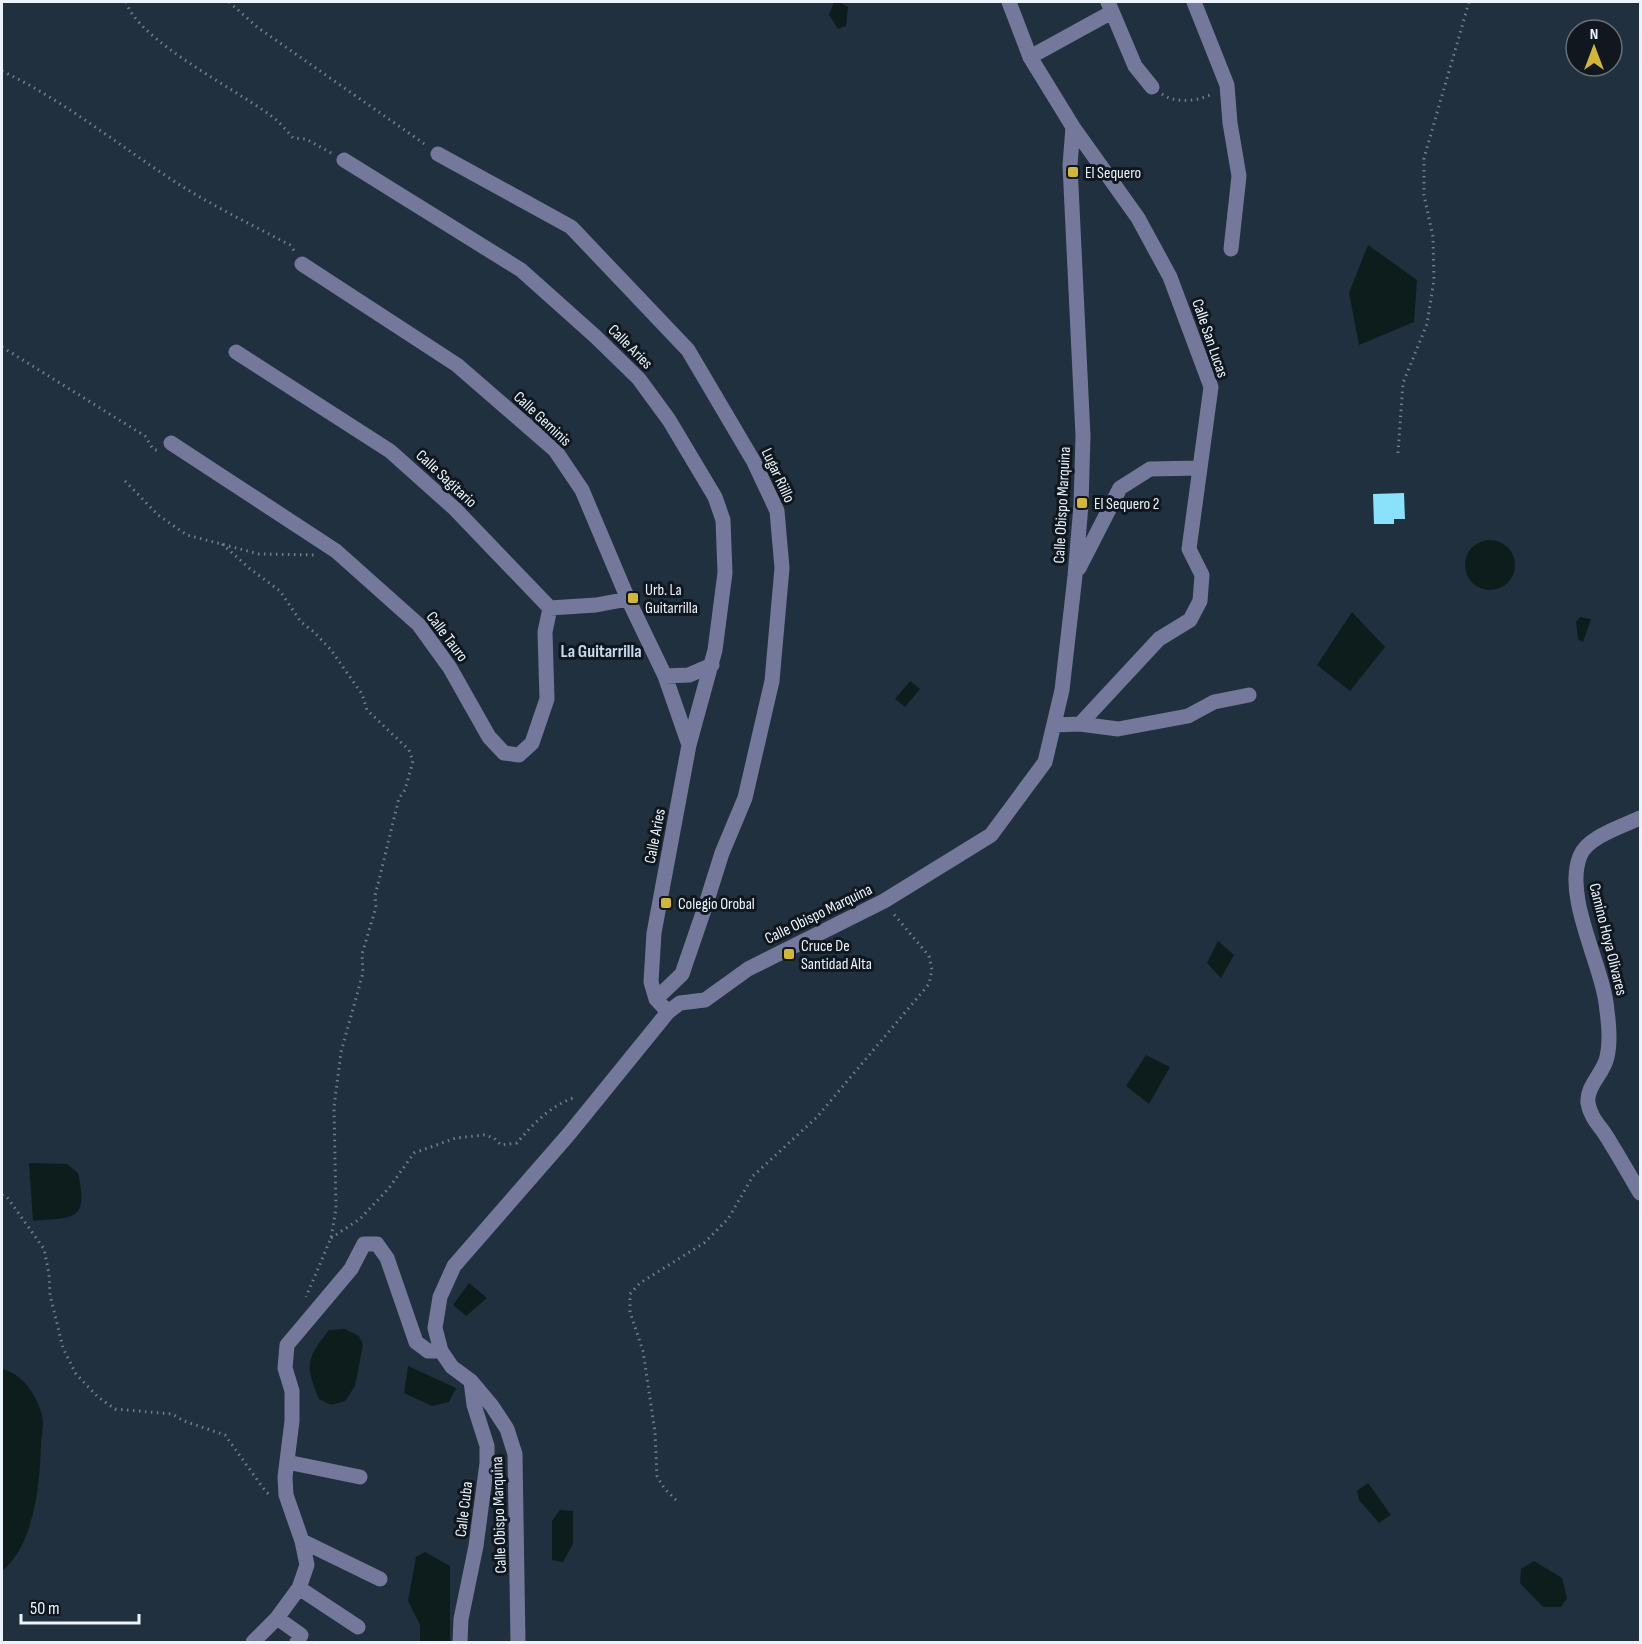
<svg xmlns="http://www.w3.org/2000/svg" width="1642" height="1644" font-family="'Sofia Sans Condensed',sans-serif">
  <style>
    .water { fill: #0d1d1c }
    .building { fill: #89e1fa }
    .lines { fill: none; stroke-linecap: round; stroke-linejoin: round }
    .path { stroke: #727f8b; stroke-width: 3; stroke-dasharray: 1.5 4.5; stroke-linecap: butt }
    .minor { stroke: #74789a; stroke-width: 15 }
    .poi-dot { fill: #d2b635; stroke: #10171e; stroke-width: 2 }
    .labels { text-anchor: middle; stroke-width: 6; stroke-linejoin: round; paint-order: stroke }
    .poi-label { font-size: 16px; fill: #ebf4fe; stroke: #10171e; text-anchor: start }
    .street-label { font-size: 16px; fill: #ebf4fe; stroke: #10171e }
    .neighbourhood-label { font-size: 18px; font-weight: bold; fill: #c7dbee; stroke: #10171e }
  </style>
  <rect width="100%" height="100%" fill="#20303e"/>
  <!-- water -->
  <path class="water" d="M 834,2 L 839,2 L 848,7 L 846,26 L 838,29 L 829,15 Z
    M 1368,245 L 1417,280 L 1414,322 L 1359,345 L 1349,293 Z
    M1465 565a25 25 0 1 1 50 0a25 25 0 1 1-50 0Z
    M 1352,612 L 1385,647 L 1350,691 L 1317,665 Z
    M 1580,617 L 1591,619 L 1583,642 L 1578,639 L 1576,622 Z
    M 910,681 L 920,689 L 905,707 L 895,699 Z
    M 1218,941 L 1234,955 L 1221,978 L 1207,963 Z
    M 1146,1055 L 1170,1067 L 1149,1104 L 1126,1086 Z
    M 29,1163 L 67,1164 L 78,1173 C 89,1222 74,1217 33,1221 Z
    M 469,1283 L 487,1298 L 466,1316 L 453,1305 Z
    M 345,1329 L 359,1336 L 363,1345 L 355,1386 L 345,1401 L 331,1405 L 319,1399 C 305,1365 306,1359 329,1330 Z
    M 408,1366 L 456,1388 L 449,1402 L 432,1406 L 404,1393 Z
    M 2,1369 C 23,1374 36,1394 42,1415 C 44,1423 42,1434 41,1442 C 40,1483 35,1544 2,1571 Z
    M 1368,1483 L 1391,1515 L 1379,1523 L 1359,1500 L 1357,1491 Z
    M 560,1510 L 573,1511 L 573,1544 L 563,1562 L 552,1560 L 552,1521 Z
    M 425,1552 L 450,1566 L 450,1642 L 420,1642 L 420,1625 L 408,1601 L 416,1557 Z
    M 1534,1561 L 1562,1578 L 1567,1598 L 1561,1607 L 1543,1607 L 1520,1583 L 1521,1569 Z"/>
  <!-- building -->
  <path class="building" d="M 1404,493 L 1405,519 L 1394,519 L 1394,524 L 1374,524 L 1373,494 Z"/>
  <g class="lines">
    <!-- path -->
    <path class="path" d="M 126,2 C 138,40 235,89 270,115 C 279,121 286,130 293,138 L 306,139 L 333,154
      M 229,2 L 257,27 L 426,145
      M 2,71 C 69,103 125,151 188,190 C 221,210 256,227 290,245 L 295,252
      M 1162,94 C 1175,104 1199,101 1212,94
      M 2,347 L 145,436 L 153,449 L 159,451
      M 1398,453 L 1403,383 L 1427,324 L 1434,280 L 1433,237 L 1424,195 L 1424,158 L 1469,2
      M 125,481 L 158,515 L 187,535 L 259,554 L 316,555
      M 222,544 L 249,568 L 280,591 L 301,622 L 314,632 L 331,650 L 362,694 L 367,710 L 409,750 L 413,761 L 405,790 L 399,798 L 375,896 L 376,907 L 362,954 L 363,973 L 341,1052 L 334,1107 L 336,1209 L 331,1238 L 306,1297
      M 2,1195 L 7,1197 L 44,1249 L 49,1274 L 50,1295 L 63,1348 L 76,1374 L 98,1397 L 115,1409 L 172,1414 L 184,1421 L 225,1435 L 266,1492 L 270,1495
      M 331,1238 L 360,1219 L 389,1188 L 414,1153 L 456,1138 L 484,1135 L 494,1138 L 501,1145 L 517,1143 C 533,1124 549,1107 573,1098 L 576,1100
      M 676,1500 L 664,1488 L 657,1476 L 655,1432 L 643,1351 L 630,1312 L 630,1294 L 640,1283 L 704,1243 L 728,1219 L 753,1176 L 817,1117 L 929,984 L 932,970 L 929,956 L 892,912"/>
    <!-- minor -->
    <path class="minor" d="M 1009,2 L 1030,57 L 1073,127 L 1138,218 L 1170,277 L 1211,387 L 1189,549 L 1202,575 L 1200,601 L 1190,620 L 1159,639 L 1080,724 L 1054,725
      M 1108,2 L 1135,66 L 1152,87
      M 1194,2 L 1227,85 L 1230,123 L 1239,176 L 1231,249
      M 1030,57 L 1112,12
      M 438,154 L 571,227 L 688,350 L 754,462 L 777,511 L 782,568 L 772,681 L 745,798 L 722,853 L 705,907 L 682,974 L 656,999
      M 344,160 L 521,270 L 596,337 L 639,379 L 669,420 L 715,497 L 723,520 L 725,573 L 715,650 L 689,745 L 654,933 L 651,982 L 656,999 L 668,1012
      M 302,264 L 457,365 L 555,450 L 582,490 L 628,599 L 665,676 L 689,745
      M 236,352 L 390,451 L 455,509 L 550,608 L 596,605 L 628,599
      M 171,443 L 336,551 L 419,625 L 450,668 L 489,737 L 504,753 L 519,755 L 532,743 L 547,699 L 545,632 L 550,608
      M 1079,568 L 1120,488 L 1150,469 L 1200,468
      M 665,676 L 689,675 L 712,665
      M 1080,724 L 1118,729 L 1188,716 L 1214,702 L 1249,695
      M 1640,818 C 1623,826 1587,837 1580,856 C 1563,898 1604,967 1607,1011 C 1609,1025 1610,1044 1607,1057 C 1604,1073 1586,1086 1588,1103 C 1590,1116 1598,1124 1605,1134 C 1617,1153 1629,1174 1640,1193
      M 287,1462 L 360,1477
      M 302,1541 L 380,1579
      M 299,1588 L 358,1627
      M 277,1618 L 301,1635 L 297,1642
      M 253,1642 L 277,1618 L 299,1588 L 307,1565 L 302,1541 L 286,1495 L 285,1477 L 292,1421 L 292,1391 L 285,1368 L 287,1345 L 351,1269 L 364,1244 L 377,1244 L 387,1258 L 416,1342 L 428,1351 L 441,1351
      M 460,1642 L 461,1619 L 476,1546 L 487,1463 L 487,1446 L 474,1405 L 471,1381
      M 518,1642 L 515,1454 L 507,1429 L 492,1406 L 471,1381 L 452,1367 L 441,1351 L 435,1328 L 440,1297 L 454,1266 L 569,1134 L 668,1012 L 680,1003 L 705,1000 L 748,969 L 884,901 L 991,835 L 1045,762 L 1062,690 L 1075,576 L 1081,505 L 1083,436 L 1070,165 L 1073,127"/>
  </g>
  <!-- markers -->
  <g class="poi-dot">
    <rect x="1067" y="166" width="12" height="12" rx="3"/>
    <rect x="1076" y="497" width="12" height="12" rx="3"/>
    <rect x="627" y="592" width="12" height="12" rx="3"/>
    <rect x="660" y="897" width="12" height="12" rx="3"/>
    <rect x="783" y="948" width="12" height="12" rx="3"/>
  </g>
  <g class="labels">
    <!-- poi labels -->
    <g class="poi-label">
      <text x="1085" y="178">El Sequero</text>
      <text x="1094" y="509">El Sequero 2</text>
      <text x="645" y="595">Urb. La<tspan x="645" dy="18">Guitarrilla</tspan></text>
      <text x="678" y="909">Colegio Orobal</text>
      <text x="801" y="951">Cruce De<tspan x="801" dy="18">Santidad Alta</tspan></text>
    </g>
    <!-- street labels -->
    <g class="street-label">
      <text transform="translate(1211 338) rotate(71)" y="6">Calle San Lucas</text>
      <text transform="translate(631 346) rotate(45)" y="6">Calle Aries</text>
      <text transform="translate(543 418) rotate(43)" y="6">Calle Geminis</text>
      <text transform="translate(779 475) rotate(65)" y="6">Lugar Riillo</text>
      <text transform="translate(447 478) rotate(43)" y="6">Calle Sagitario</text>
      <text transform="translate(1061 505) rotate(-87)" y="6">Calle Obispo Marquina</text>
      <text transform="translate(448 636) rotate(53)" y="6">Calle Tauro</text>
      <text transform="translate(654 836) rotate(-79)" y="6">Calle Aries</text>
      <text transform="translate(818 913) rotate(-26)" y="6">Calle Obispo Marquina</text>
      <text transform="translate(1609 939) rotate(76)" y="6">Camino Hoya Olivares</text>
      <text transform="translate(463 1509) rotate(-83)" y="6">Calle Cuba</text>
      <text transform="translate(498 1515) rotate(-92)" y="6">Calle Obispo Marquina</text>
    </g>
    <!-- neighbourhood labels -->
    <g class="neighbourhood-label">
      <text x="601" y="657">La Guitarrilla</text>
    </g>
  </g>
  <!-- border -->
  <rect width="1642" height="1644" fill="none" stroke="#ebf4fe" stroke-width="6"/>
  <!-- north arrow -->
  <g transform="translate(1594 48)"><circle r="28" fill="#10171e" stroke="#686f78" stroke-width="1.5"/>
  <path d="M0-4.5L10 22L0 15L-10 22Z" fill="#d2b635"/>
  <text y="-9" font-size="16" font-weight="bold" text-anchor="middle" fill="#ebf4fe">N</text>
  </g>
  <!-- scale -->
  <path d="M21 1614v9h118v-9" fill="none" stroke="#ebf4fe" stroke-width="3"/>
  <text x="30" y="1614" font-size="18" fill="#ebf4fe" stroke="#10171e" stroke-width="4.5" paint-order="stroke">50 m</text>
</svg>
